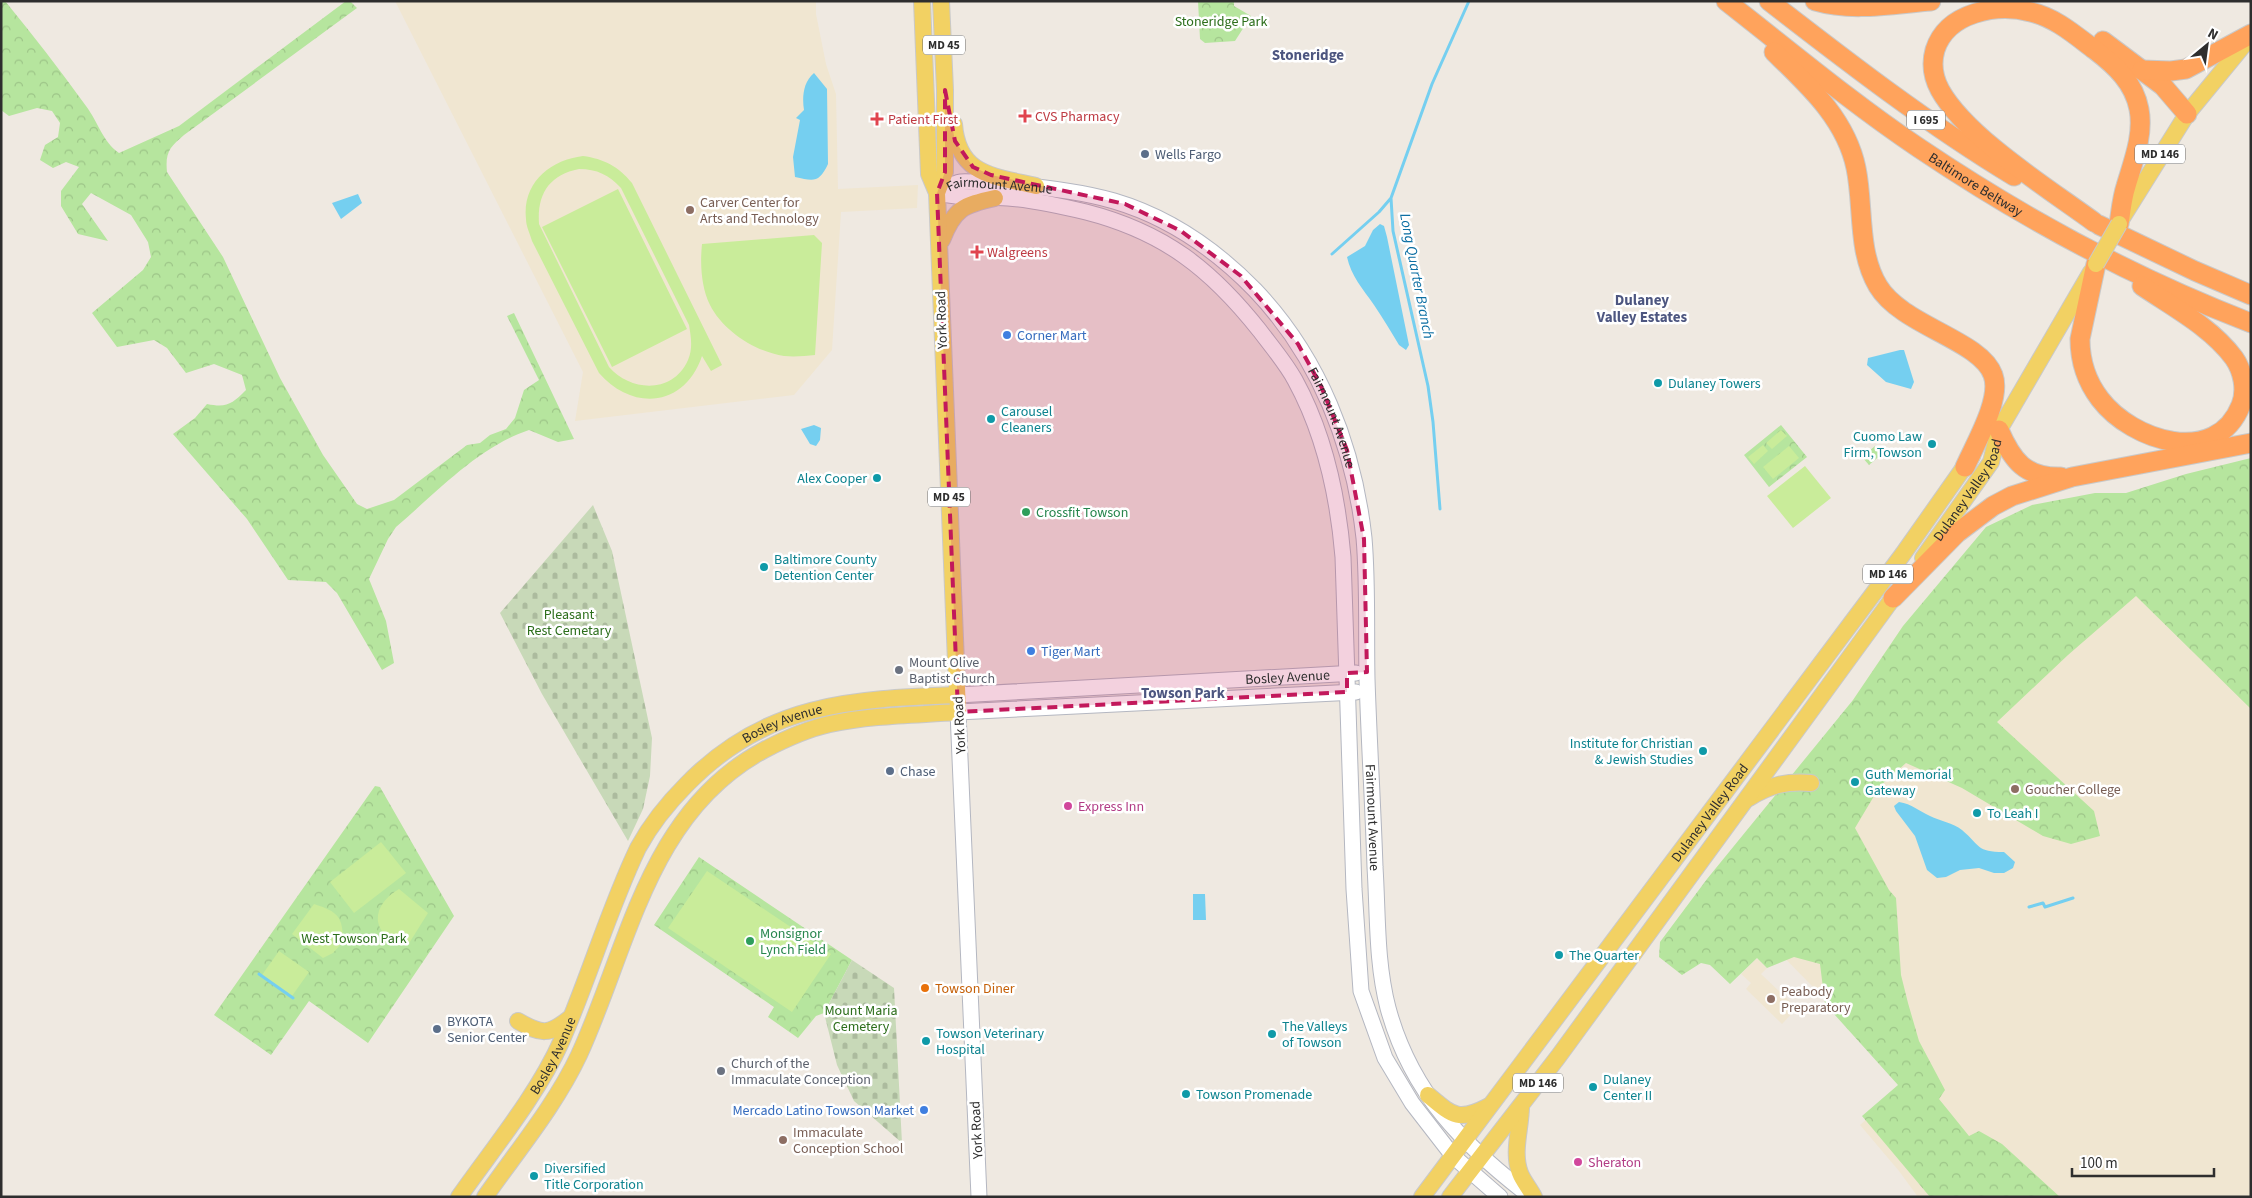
<svg xmlns="http://www.w3.org/2000/svg" width="2252" height="1198" font-family="'Source Sans 3',sans-serif">
  <style>
    .education { fill: #f0e6d1 }
    .forest { fill: url(#forest-crowns) }
    .cemetery { fill: url(#cemetery-stones) }
    .pitch { fill: #c9ec9a; fill-rule: evenodd }
    .water { fill: #75cff0 }
    .lines { fill: none; stroke-linecap: round; stroke-linejoin: round }
    .stream { stroke: #75cff0; stroke-width: 3 }
    .secondary-casing { stroke: #b4b7c1; stroke-width: 17 }
    .primary-casing { stroke: #c9c9c9; stroke-width: 18 }
    .motorway-casing { stroke: #c9c9c9; stroke-width: 21 }
    .secondary { stroke: #fff; stroke-width: 15 }
    .primary { stroke: #f2d163; stroke-width: 16 }
    .motorway { stroke: #ffa35c; stroke-width: 19 }
    .primary-bridge-casing { stroke: #c9c9c9; stroke-width: 18; stroke-linecap: butt }
    .primary-bridge { stroke: #f2d163; stroke-width: 16 }
    .marked { fill: #c2185b; fill-opacity: 0.2; stroke: #c2185b; stroke-width: 4; stroke-dasharray: 10 6; stroke-linejoin: round }
    .health-dot { fill: #e0444e; stroke: #fff; stroke-width: 2 }
    .service-dot { fill: #5c6f8a; stroke: #fff; stroke-width: 2 }
    .education-dot { fill: #8d6e63; stroke: #fff; stroke-width: 2 }
    .shop-dot { fill: #3f7fe0; stroke: #fff; stroke-width: 2 }
    .culture-dot { fill: #0f9aa8; stroke: #fff; stroke-width: 2 }
    .leisure-dot { fill: #2e9e5b; stroke: #fff; stroke-width: 2 }
    .worship-dot { fill: #6b7280; stroke: #fff; stroke-width: 2 }
    .hotel-dot { fill: #d1479c; stroke: #fff; stroke-width: 2 }
    .food-dot { fill: #e8710a; stroke: #fff; stroke-width: 2 }
    .labels { text-anchor: middle; stroke-width: 5; stroke-linejoin: round; paint-order: stroke }
    .shield { fill: #fff; stroke: #6d6d6d; stroke-width: 1 }
    .shield-label { font-size: 12px; font-weight: bold; fill: #2e2e2e }
    .park-label { font-size: 14px; fill: #2c6e1b; stroke: #fff }
    .health-label { font-size: 14px; fill: #be3a42; stroke: #fff; text-anchor: start }
    .service-label { font-size: 14px; fill: #4e5e75; stroke: #fff; text-anchor: start }
    .street-label { font-size: 14px; fill: #2e2e2e; stroke: #fff }
    .education-label { font-size: 14px; fill: #785e54; stroke: #fff; text-anchor: start }
    .shop-label { font-size: 14px; fill: #366cbe; stroke: #fff; text-anchor: start }
    .culture-label { font-size: 14px; fill: #0d838f; stroke: #fff; text-anchor: start }
    .leisure-label { font-size: 14px; fill: #27864d; stroke: #fff; text-anchor: start }
    .worship-label { font-size: 14px; fill: #5b616d; stroke: #fff; text-anchor: start }
    .hotel-label { font-size: 14px; fill: #b23c85; stroke: #fff; text-anchor: start }
    .food-label { font-size: 14px; fill: #c56008; stroke: #fff; text-anchor: start }
    .neighbourhood-label { font-size: 15px; font-weight: bold; fill: #4d5680; stroke: #fff }
    .water-label { font-size: 15px; font-style: italic; fill: #0d6fa3; stroke: #fff }
  </style>
  <defs>
    <pattern id="forest-crowns" width="20" height="18" patternUnits="userSpaceOnUse" patternTransform="scale(1.25)"><rect width="20" height="18" fill="#b6e59e"/><path d="M2 6a3 3 0 1 1 6 0M12 15a3 3 0 1 1 6 0" fill="none" stroke="#9dc588"/></pattern>
    <pattern id="cemetery-stones" width="16" height="16" patternUnits="userSpaceOnUse" patternTransform="scale(1.25)"><rect width="16" height="16" fill="#c8d9b8"/><path d="M2 7V4a2 2 0 0 1 4 0v3zM10 15v-3a2 2 0 0 1 4 0v3z" fill="#acbb9e"/></pattern>
  </defs>
  <rect width="100%" height="100%" fill="#efe9e1"/>
  <!-- education -->
  <path class="education" d="M 395,1 L 816,1 L 816,14 L 826,64 L 836,94 L 838,189 L 918,185 L 917,208 L 841,212 L 832,350 L 794,395 L 575,421 L 583,372 Z
    M 2251,469 L 2251,1197 L 1918,1197 L 1899,1171 L 1860,1125 L 1907,1083 L 1761,934 L 1853,700 L 1903,626 Z
    M 1757,958 L 1767,968 L 1761,974 L 1797,1008 L 1782,1024 L 1746,989 L 1751,983 L 1741,974 Z"/>
  <!-- forest -->
  <path class="forest" d="M 1,1 L 5,1 C 33,35 60,70 86,106 C 98,122 103,142 119,153 L 179,126 L 346,1 L 350,1 L 357,8 L 184,135 C 170,147 165,152 167,172 L 223,257 L 280,378 L 323,455 L 357,504 L 367,509 L 394,500 L 467,445 L 480,443 L 490,435 L 506,429 L 515,418 L 524,390 L 539,380 L 507,316 L 514,313 L 574,439 L 558,442 L 529,430 C 478,447 436,493 396,527 L 388,539 L 369,579 L 386,621 L 394,663 L 382,670 L 337,593 L 326,582 L 288,580 L 247,519 L 173,434 L 195,418 L 207,404 C 227,408 232,404 246,390 L 242,375 L 214,364 L 186,373 L 167,348 L 154,340 L 117,347 L 92,313 L 143,270 L 151,257 L 148,242 L 131,215 L 91,193 L 82,204 L 108,241 L 78,234 L 61,206 L 61,191 L 79,167 L 66,162 L 53,168 L 40,160 L 45,145 L 58,137 L 60,123 L 52,111 L 37,108 L 9,116 L 1,110 Z
    M 1198,1 L 1234,1 L 1234,6 L 1251,16 L 1235,41 L 1205,43 L 1200,39 Z
    M 1781,425 L 1807,457 L 1769,487 L 1744,455 Z
    M 1875,446 L 1882,454 L 1869,465 L 1862,457 Z
    M 2251,458 L 2251,709 L 2136,596 L 2068,655 L 1997,722 L 2094,811 L 2100,836 L 2071,844 L 2043,836 L 1962,788 L 1906,763 L 1880,786 L 1855,828 L 1889,890 L 1896,898 L 1901,975 L 1908,1003 L 1919,1041 L 1945,1090 L 1939,1099 L 1969,1136 L 1979,1131 L 2002,1144 L 2060,1197 L 1930,1197 L 1862,1116 L 1898,1085 L 1825,1004 L 1820,964 L 1794,957 L 1767,968 L 1757,958 L 1730,984 L 1710,965 L 1701,963 L 1682,975 L 1659,957 L 1660,942 L 1707,879 L 1853,700 L 1903,626 L 1986,527 L 2032,505 L 2095,493 L 2126,493 L 2186,474 Z
    M 375,786 L 380,787 L 454,916 L 368,1043 L 309,1001 L 271,1055 L 214,1015 Z
    M 699,857 L 852,960 L 824,1013 L 816,1016 L 798,1038 L 768,1017 L 774,1007 L 654,925 Z"/>
  <!-- cemetery -->
  <path class="cemetery" d="M 593,505 L 612,551 L 652,738 L 650,776 L 643,809 L 628,841 L 542,694 L 500,613 Z
    M 852,960 L 894,988 L 902,1143 L 854,1101 L 837,1065 L 824,1013 Z"/>
  <!-- pitch -->
  <path class="pitch" d="M 583,156 C 604,159 618,166 632,183 L 722,365 L 711,371 L 702,356 C 685,407 633,412 599,373 L 532,241 C 530,234 526,226 526,219 C 522,183 550,160 583,156 ZM 579,169 C 597,169 609,175 621,188 L 689,325 C 691,337 693,349 688,360 C 673,394 631,392 609,367 L 539,224 C 537,194 549,175 579,169 Z
    M 618,189 L 687,329 L 612,367 L 542,227 Z
    M 814,235 L 822,243 L 815,355 C 805,356 795,357 784,356 C 756,352 723,331 710,305 C 701,287 700,263 702,244 Z
    M 1781,430 L 1787,436 L 1772,449 L 1766,443 Z
    M 1763,445 L 1768,451 L 1754,464 L 1748,457 Z
    M 1789,446 L 1799,458 L 1773,479 L 1763,467 Z
    M 1805,466 L 1831,498 L 1793,528 L 1767,496 Z
    M 381,842 L 406,873 L 354,913 L 330,882 Z
    M 707,871 L 831,954 L 792,1012 L 668,928 Z
    M 399,889 L 428,913 L 408,945 C 371,938 368,907 399,889 Z
    M 314,904 C 338,912 343,916 343,942 L 333,953 L 323,958 L 292,934 Z
    M 279,951 L 309,972 L 292,996 L 262,975 Z"/>
  <!-- water -->
  <path class="water" d="M 814,73 L 827,89 L 828,164 C 819,183 814,181 795,177 L 793,157 L 800,120 L 796,118 L 804,110 C 802,98 803,82 814,73 Z
    M 358,194 L 362,203 L 341,219 L 332,203 Z
    M 1380,224 L 1384,226 L 1387,237 L 1409,345 L 1406,350 L 1399,345 C 1391,332 1383,318 1374,305 C 1363,289 1351,276 1347,257 L 1365,246 L 1373,230 Z
    M 1900,350 L 1904,350 L 1914,382 L 1911,389 L 1886,382 L 1867,365 L 1868,358 Z
    M 814,425 L 821,428 L 820,440 L 816,446 L 810,444 L 801,429 Z
    M 1899,802 C 1912,804 1919,811 1930,816 C 1940,821 1953,823 1962,830 C 1981,846 1976,852 2004,852 L 2015,862 L 2013,868 L 2004,873 L 1994,873 L 1979,868 L 1960,870 L 1946,877 L 1937,878 L 1927,870 L 1915,836 L 1896,811 L 1894,806 Z
    M 1193,894 L 1205,894 L 1206,920 L 1193,920 Z"/>
  <g class="lines">
    <!-- stream -->
    <path class="stream" d="M 1332,254 L 1379,212 L 1391,198
      M 1440,509 L 1433,422 L 1428,386 L 1393,231 L 1391,198 L 1432,84 L 1469,1
      M 2029,907 L 2043,903 L 2045,907 L 2073,898
      M 259,974 L 293,998"/>
    <!-- secondary casing -->
    <g class="secondary-casing">
      <g id="secondary">
        <path id="s1" d="M 937,193 C 945,189 953,183 961,182 C 972,181 984,184 995,184 C 1036,186 1075,190 1114,201 C 1168,217 1216,250 1255,290 C 1319,357 1354,446 1364,538 C 1368,584 1366,632 1367,679 C 1369,742 1373,805 1375,867 C 1378,914 1376,962 1388,1008 C 1411,1093 1463,1145 1531,1197"/>
        <path d="M 937,193 C 961,199 984,196 1008,198 C 1035,200 1061,206 1086,212 C 1164,232 1211,269 1260,331 C 1272,347 1285,362 1295,380 C 1324,433 1338,497 1343,557 L 1354,889 L 1361,991 L 1385,1058 L 1412,1103 L 1453,1156 L 1500,1197"/>
        <path id="s2" d="M 957,695 L 1356,673"/>
        <path d="M 979,1197 L 958,712 L 1356,692"/>
      </g>
    </g>
    <!-- primary casing -->
    <g class="primary-casing">
      <g id="primary">
        <path d="M 954,124 C 958,176 994,176 1036,186"/>
        <path d="M 937,193 L 945,172 L 945,90 L 941,1"/>
        <path d="M 2122,218 L 2187,114 L 2251,36"/>
        <path d="M 942,240 C 954,209 963,205 995,198"/>
        <path id="s3" d="M 1923,558 L 1991,462 L 1999,430 L 2091,272"/>
        <path d="M 1749,798 C 1770,785 1786,781 1811,783"/>
        <path d="M 518,1021 C 542,1035 549,1035 570,1018"/>
        <path d="M 1428,1095 C 1453,1116 1458,1122 1489,1106"/>
        <path d="M 1521,1106 C 1521,1128 1512,1152 1520,1173 C 1523,1181 1530,1189 1534,1197"/>
        <path id="s4" d="M 459,1197 C 492,1150 538,1094 561,1042 C 589,978 608,911 638,848 C 651,824 668,803 687,784 C 766,703 851,699 957,695"/>
        <path d="M 485,1197 C 517,1151 555,1106 579,1055 C 629,946 648,812 764,750 C 785,739 807,729 830,724 C 872,715 916,715 958,712 L 937,193 L 929,174 L 922,1"/>
        <path id="s5" d="M 1422,1197 L 1903,554 L 1972,456"/>
        <path d="M 1450,1197 L 1558,1057 L 1901,587"/>
      </g>
    </g>
    <!-- motorway casing -->
    <g class="motorway-casing">
      <g id="motorway">
        <path id="s6" d="M 1726,1 C 1790,51 1852,103 1919,148 C 2023,218 2134,278 2251,323"/>
        <path d="M 1769,1 C 1849,63 1928,124 2014,176"/>
        <path d="M 1815,1 C 1852,12 1893,4 1931,1"/>
        <path d="M 2103,41 L 2163,86 L 2187,114"/>
        <path d="M 1774,52 C 1808,85 1846,119 1856,168 C 1864,206 1857,251 1878,286 C 1902,326 1981,340 1993,375 C 2002,399 1975,444 1965,467"/>
        <path d="M 2142,70 L 2171,71 L 2186,69 L 2251,34"/>
        <path d="M 2094,222 C 2049,189 1966,137 1940,90 C 1933,77 1931,64 1935,50 C 1947,12 1997,3 2031,12 C 2056,18 2075,35 2095,50 C 2116,66 2134,83 2139,109 C 2144,135 2133,162 2126,186 C 2122,198 2121,211 2119,224"/>
        <path d="M 2099,225 L 2195,271 L 2251,295"/>
        <path d="M 2096,264 L 2080,339 C 2080,361 2087,382 2100,399 C 2132,441 2216,468 2241,405 C 2247,390 2243,371 2234,358 C 2211,327 2173,307 2142,286"/>
        <path d="M 1999,430 C 2012,460 2025,478 2061,477"/>
        <path d="M 1893,598 L 1957,533 L 1993,506 L 2012,496 L 2072,477 L 2251,443"/>
      </g>
    </g>
    <!-- secondary -->
    <use href="#secondary" class="secondary"/>
    <!-- primary -->
    <use href="#primary" class="primary"/>
    <!-- motorway -->
    <use href="#motorway" class="motorway"/>
    <!-- primary-bridge casing -->
    <g class="primary-bridge-casing">
      <path id="primary-bridge" d="M 2096,264 L 2119,224"/>
    </g>
    <!-- primary-bridge -->
    <use href="#primary-bridge" class="primary-bridge"/>
  </g>
  <!-- marked area -->
  <path class="marked" d="M 945,90 L 955,141 L 973,167 L 991,175 L 1125,204 L 1181,231 L 1241,276 L 1298,344 L 1321,386 L 1347,450 L 1364,539 L 1367,672 L 1347,673 L 1347,692 L 958,712 L 937,193 L 945,172 Z"/>
  <!-- markers -->
  <g class="health-dot">
    <path d="M1022.5 108.5h5v5h5v5h-5v5h-5v-5h-5v-5h5z"/>
    <path d="M874.5 111.5h5v5h5v5h-5v5h-5v-5h-5v-5h5z"/>
    <path d="M974.5 244.5h5v5h5v5h-5v5h-5v-5h-5v-5h5z"/>
  </g>
  <g class="service-dot">
    <circle cx="1145" cy="154" r="5"/>
    <circle cx="890" cy="771" r="5"/>
    <circle cx="437" cy="1029" r="5"/>
  </g>
  <g class="education-dot">
    <circle cx="690" cy="210" r="5"/>
    <circle cx="2015" cy="789" r="5"/>
    <circle cx="1771" cy="999" r="5"/>
    <circle cx="783" cy="1140" r="5"/>
  </g>
  <g class="shop-dot">
    <circle cx="1007" cy="335" r="5"/>
    <circle cx="1031" cy="651" r="5"/>
    <circle cx="924" cy="1110" r="5"/>
  </g>
  <g class="culture-dot">
    <circle cx="1658" cy="383" r="5"/>
    <circle cx="991" cy="419" r="5"/>
    <circle cx="1932" cy="444" r="5"/>
    <circle cx="877" cy="478" r="5"/>
    <circle cx="764" cy="567" r="5"/>
    <circle cx="1703" cy="751" r="5"/>
    <circle cx="1855" cy="782" r="5"/>
    <circle cx="1977" cy="813" r="5"/>
    <circle cx="1559" cy="955" r="5"/>
    <circle cx="1272" cy="1034" r="5"/>
    <circle cx="926" cy="1041" r="5"/>
    <circle cx="1593" cy="1087" r="5"/>
    <circle cx="1186" cy="1094" r="5"/>
    <circle cx="534" cy="1176" r="5"/>
  </g>
  <g class="leisure-dot">
    <circle cx="1026" cy="512" r="5"/>
    <circle cx="750" cy="941" r="5"/>
  </g>
  <g class="worship-dot">
    <circle cx="899" cy="670" r="5"/>
    <circle cx="721" cy="1071" r="5"/>
  </g>
  <g class="hotel-dot">
    <circle cx="1068" cy="806" r="5"/>
    <circle cx="1578" cy="1162" r="5"/>
  </g>
  <circle class="food-dot" cx="925" cy="988" r="5"/>
  <g class="labels">
    <!-- shield labels -->
    <g class="shield">
      <rect x="923" y="35.5" width="42" height="19" rx="4"/>
      <rect x="1907" y="110.5" width="38" height="19" rx="4"/>
      <rect x="2135" y="144.5" width="50" height="19" rx="4"/>
      <rect x="928" y="487.5" width="42" height="19" rx="4"/>
      <rect x="1863" y="564.5" width="50" height="19" rx="4"/>
      <rect x="1513" y="1073.5" width="50" height="19" rx="4"/>
    </g>
    <g class="shield-label">
      <text x="944" y="49">MD 45</text>
      <text x="1926" y="124">I 695</text>
      <text x="2160" y="158">MD 146</text>
      <text x="949" y="501">MD 45</text>
      <text x="1888" y="578">MD 146</text>
      <text x="1538" y="1087">MD 146</text>
    </g>
    <!-- park labels -->
    <g class="park-label">
      <text x="1221" y="26">Stoneridge Park</text>
      <text x="569" y="619">Pleasant<tspan x="569" dy="16">Rest Cemetary</tspan></text>
      <text x="354" y="943">West Towson Park</text>
      <text x="861" y="1015">Mount Maria<tspan x="861" dy="16">Cemetery</tspan></text>
    </g>
    <!-- health labels -->
    <g class="health-label">
      <text x="1035" y="121">CVS Pharmacy</text>
      <text x="888" y="124">Patient First</text>
      <text x="987" y="257">Walgreens</text>
    </g>
    <!-- service labels -->
    <g class="service-label">
      <text x="1155" y="159">Wells Fargo</text>
      <text x="900" y="776">Chase</text>
      <text x="447" y="1026">BYKOTA<tspan x="447" dy="16">Senior Center</tspan></text>
    </g>
    <!-- street labels -->
    <g class="street-label">
      <text dy="5" stroke="none"><textPath href="#s6" startOffset="310">Baltimore Beltway</textPath></text>
      <text dy="5" stroke="none"><textPath href="#s1" startOffset="65">Fairmount Avenue</textPath></text>
      <text transform="translate(941 320) rotate(-92)" y="5">York Road</text>
      <text dy="5" stroke="none"><textPath href="#s1" startOffset="500">Fairmount Avenue</textPath></text>
      <text dy="5" stroke="none"><textPath href="#s3" startOffset="82">Dulaney Valley Road</textPath></text>
      <text dy="5" stroke="none"><textPath href="#s2" startOffset="331">Bosley Avenue</textPath></text>
      <text dy="5" stroke="none"><textPath href="#s4" startOffset="590">Bosley Avenue</textPath></text>
      <text transform="translate(959 725) rotate(-93)" y="5">York Road</text>
      <text dy="5" stroke="none"><textPath href="#s5" startOffset="480">Dulaney Valley Road</textPath></text>
      <text dy="5" stroke="none"><textPath href="#s1" startOffset="905">Fairmount Avenue</textPath></text>
      <text dy="5" stroke="none"><textPath href="#s4" startOffset="170">Bosley Avenue</textPath></text>
      <text transform="translate(976 1130) rotate(-93)" y="5">York Road</text>
    </g>
    <!-- education labels -->
    <g class="education-label">
      <text x="700" y="207">Carver Center for<tspan x="700" dy="16">Arts and Technology</tspan></text>
      <text x="2025" y="794">Goucher College</text>
      <text x="1781" y="996">Peabody<tspan x="1781" dy="16">Preparatory</tspan></text>
      <text x="793" y="1137">Immaculate<tspan x="793" dy="16">Conception School</tspan></text>
    </g>
    <!-- shop labels -->
    <g class="shop-label">
      <text x="1017" y="340">Corner Mart</text>
      <text x="1041" y="656">Tiger Mart</text>
      <text x="914" y="1115" text-anchor="end">Mercado Latino Towson Market</text>
    </g>
    <!-- culture labels -->
    <g class="culture-label">
      <text x="1668" y="388">Dulaney Towers</text>
      <text x="1001" y="416">Carousel<tspan x="1001" dy="16">Cleaners</tspan></text>
      <text x="1922" y="441" text-anchor="end">Cuomo Law<tspan x="1922" dy="16">Firm, Towson</tspan></text>
      <text x="867" y="483" text-anchor="end">Alex Cooper</text>
      <text x="774" y="564">Baltimore County<tspan x="774" dy="16">Detention Center</tspan></text>
      <text x="1693" y="748" text-anchor="end">Institute for Christian<tspan x="1693" dy="16">&amp; Jewish Studies</tspan></text>
      <text x="1865" y="779">Guth Memorial<tspan x="1865" dy="16">Gateway</tspan></text>
      <text x="1987" y="818">To Leah I</text>
      <text x="1569" y="960">The Quarter</text>
      <text x="1282" y="1031">The Valleys<tspan x="1282" dy="16">of Towson</tspan></text>
      <text x="936" y="1038">Towson Veterinary<tspan x="936" dy="16">Hospital</tspan></text>
      <text x="1603" y="1084">Dulaney<tspan x="1603" dy="16">Center II</tspan></text>
      <text x="1196" y="1099">Towson Promenade</text>
      <text x="544" y="1173">Diversified<tspan x="544" dy="16">Title Corporation</tspan></text>
    </g>
    <!-- leisure labels -->
    <g class="leisure-label">
      <text x="1036" y="517">Crossfit Towson</text>
      <text x="760" y="938">Monsignor<tspan x="760" dy="16">Lynch Field</tspan></text>
    </g>
    <!-- worship labels -->
    <g class="worship-label">
      <text x="909" y="667">Mount Olive<tspan x="909" dy="16">Baptist Church</tspan></text>
      <text x="731" y="1068">Church of the<tspan x="731" dy="16">Immaculate Conception</tspan></text>
    </g>
    <!-- hotel labels -->
    <g class="hotel-label">
      <text x="1078" y="811">Express Inn</text>
      <text x="1588" y="1167">Sheraton</text>
    </g>
    <!-- food labels -->
    <g class="food-label">
      <text x="935" y="993">Towson Diner</text>
    </g>
    <!-- neighbourhood labels -->
    <g class="neighbourhood-label">
      <text x="1308" y="60">Stoneridge</text>
      <text x="1642" y="305">Dulaney<tspan x="1642" dy="17">Valley Estates</tspan></text>
      <text x="1183" y="698">Towson Park</text>
    </g>
    <!-- water labels -->
    <g class="water-label">
      <text transform="translate(1417 276) rotate(79)" y="5">Long Quarter Branch</text>
    </g>
  </g>
  <!-- border -->
  <rect width="2252" height="1198" fill="none" stroke="#2e2e2e" stroke-width="5"/>
  <!-- north arrow -->
  <g transform="translate(2207 45) rotate(29)" stroke="#ffffff" stroke-width="4" paint-order="stroke">
  <path d="M0-4L9 19L0 12L-9 19Z" fill="#2e2e2e"/>
  <text y="-8" font-size="14" font-weight="bold" text-anchor="middle" fill="#2e2e2e">N</text>
  </g>
  <!-- scale -->
  <path d="M2072 1168v8h142v-8" fill="none" stroke="#2e2e2e" stroke-width="2.5"/>
  <text x="2080" y="1168" font-size="15" fill="#2e2e2e" stroke="#ffffff" stroke-width="4" paint-order="stroke">100 m</text>
</svg>
